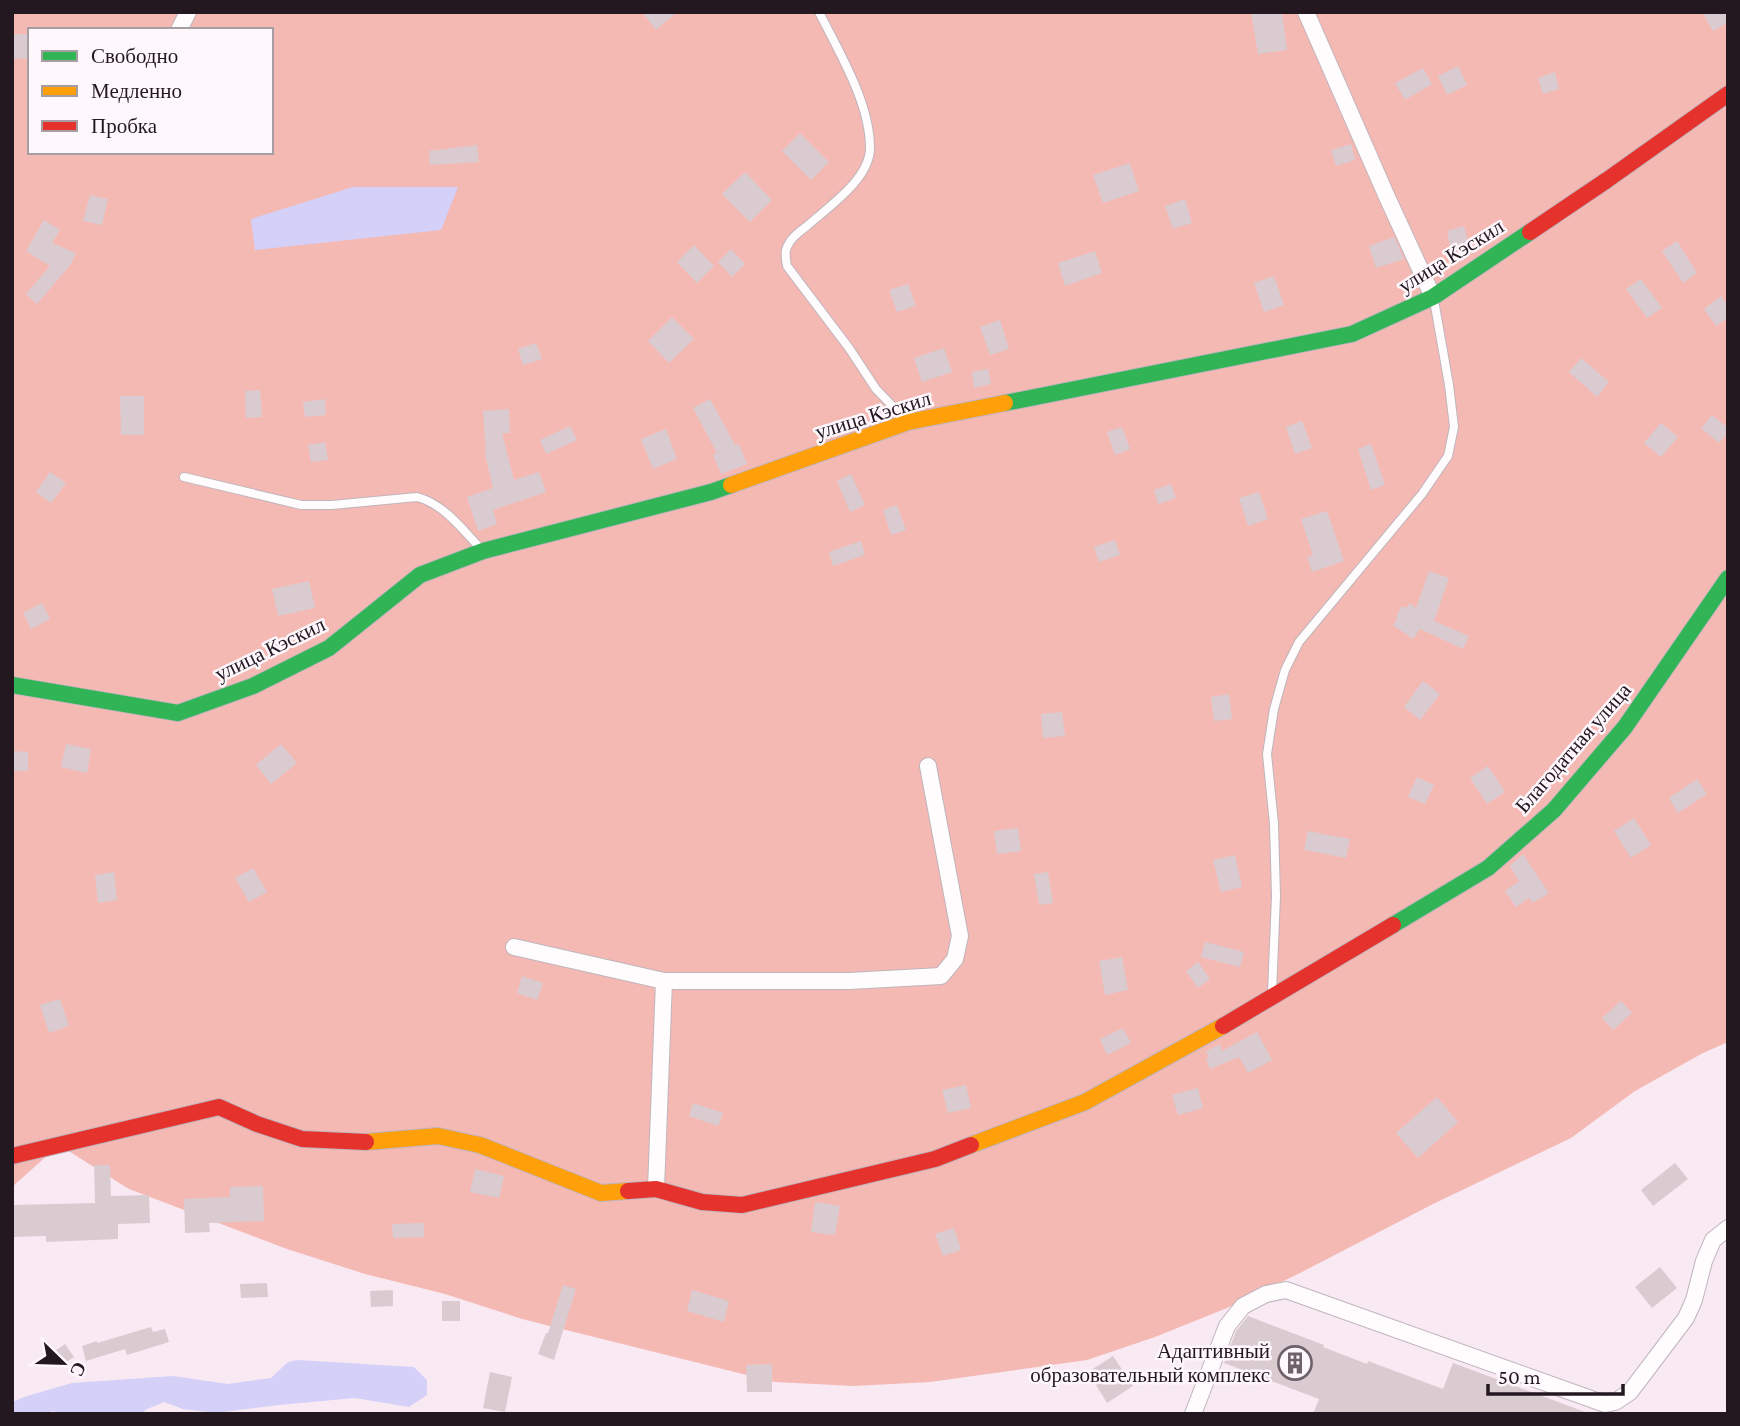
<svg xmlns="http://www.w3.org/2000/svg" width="1740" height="1426" font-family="'Crimson Pro',serif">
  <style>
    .forest { fill: #f5b9b4; fill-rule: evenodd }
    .water { fill: #d4d0f8 }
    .building { fill: #dacbd1 }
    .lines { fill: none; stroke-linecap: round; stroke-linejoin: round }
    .lane-casing { stroke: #c0b4bc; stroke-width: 10 }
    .street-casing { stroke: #c0b4bc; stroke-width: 18 }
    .fast-casing { stroke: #c0b4bc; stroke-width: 18 }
    .slow-casing { stroke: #c0b4bc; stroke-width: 18 }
    .jam-casing { stroke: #c0b4bc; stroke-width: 18 }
    .lane { stroke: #fefcfd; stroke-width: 8 }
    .street { stroke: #fefcfd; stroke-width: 16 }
    .fast { stroke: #30b455; stroke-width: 16 }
    .slow { stroke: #ff9f0a; stroke-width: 16 }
    .jam { stroke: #e5322d; stroke-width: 16 }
    .labels { text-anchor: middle; stroke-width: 5; stroke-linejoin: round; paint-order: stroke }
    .street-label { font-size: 21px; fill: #241820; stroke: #fef7fc }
    .poi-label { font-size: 21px; fill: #241820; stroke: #fef7fc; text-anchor: end }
  </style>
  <rect width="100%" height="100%" fill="#f8e9f3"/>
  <!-- forest -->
  <path class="forest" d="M 12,12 L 1728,12 L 1728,1042 L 1703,1053 L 1635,1091 L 1571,1138 L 1433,1204 L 1300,1273 L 1227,1308 L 1155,1337 L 1087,1360 L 930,1382 L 854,1386 L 775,1382 L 522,1319 L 445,1294 L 365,1274 L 287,1249 L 129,1189 L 59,1145 L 12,1187 ZM 30,30 L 271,30 L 271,152 L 30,152 Z"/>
  <!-- water -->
  <path class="water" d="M 353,187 L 458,187 L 441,230 L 255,250 L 251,219 Z
    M 297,1360 L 414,1367 L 427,1380 L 427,1395 L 409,1407 L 355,1398 L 278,1405 L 216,1413 L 183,1409 L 164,1402 L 145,1410 L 143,1414 L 63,1414 L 53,1411 L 45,1414 L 12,1414 L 12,1402 L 27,1396 L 72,1383 L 173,1376 L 228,1384 L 271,1378 L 288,1362 Z"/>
  <!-- building -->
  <path class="building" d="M 642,12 L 677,12 L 656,30 Z
    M 1251,12 L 1282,12 L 1287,50 L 1258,54 Z
    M 1702,12 L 1728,12 L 1728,22 L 1713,31 Z
    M 12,34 L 28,34 L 29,58 L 12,59 Z
    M 1458,66 L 1467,85 L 1447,95 L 1438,76 Z
    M 1423,68 L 1432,84 L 1405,100 L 1395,83 Z
    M 1555,72 L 1559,89 L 1543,94 L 1538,78 Z
    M 800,133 L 829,162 L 811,180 L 782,151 Z
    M 1351,144 L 1355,160 L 1336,166 L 1331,150 Z
    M 477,145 L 479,162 L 430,165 L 429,151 Z
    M 1130,163 L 1139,191 L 1103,203 L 1093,175 Z
    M 745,172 L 772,200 L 750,222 L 722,194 Z
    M 90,195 L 108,199 L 102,225 L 83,221 Z
    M 1185,199 L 1192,223 L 1173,229 L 1165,206 Z
    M 44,220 L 60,230 L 52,243 L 76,253 L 71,264 L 37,304 L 26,294 L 50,266 L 26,251 Z
    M 1464,226 L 1468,242 L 1450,246 L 1447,231 Z
    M 1394,237 L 1404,259 L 1376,268 L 1369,246 Z
    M 1677,241 L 1697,273 L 1683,283 L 1662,251 Z
    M 694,245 L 714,266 L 697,283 L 677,262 Z
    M 731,249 L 745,264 L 732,277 L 718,262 Z
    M 1095,251 L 1102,273 L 1065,286 L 1058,263 Z
    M 1274,276 L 1284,305 L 1264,312 L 1254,283 Z
    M 1641,279 L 1662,308 L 1647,318 L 1626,289 Z
    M 908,284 L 916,306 L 897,312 L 889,290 Z
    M 1721,296 L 1728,306 L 1728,318 L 1716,326 L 1704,309 Z
    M 672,317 L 694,339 L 669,363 L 648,341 Z
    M 1000,320 L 1009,349 L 990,355 L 980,327 Z
    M 536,343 L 542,359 L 523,365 L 518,349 Z
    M 944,348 L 952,372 L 922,382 L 914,358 Z
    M 1581,358 L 1609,382 L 1597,397 L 1569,372 Z
    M 988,369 L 991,384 L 974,388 L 972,372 Z
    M 260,390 L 262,417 L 246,418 L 245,391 Z
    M 120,396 L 144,396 L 144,435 L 121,435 Z
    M 325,399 L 326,415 L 305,417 L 303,402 Z
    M 710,399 L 735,445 L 739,444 L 747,464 L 721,474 L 713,455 L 717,453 L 693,408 Z
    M 509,409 L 510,433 L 502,433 L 514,480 L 539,472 L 546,492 L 493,510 L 497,524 L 478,531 L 467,497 L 493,488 L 485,454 L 486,453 L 483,411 Z
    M 1712,415 L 1728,428 L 1728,433 L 1719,443 L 1701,428 Z
    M 1302,421 L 1312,448 L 1295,454 L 1286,427 Z
    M 1661,423 L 1678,437 L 1661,457 L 1644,443 Z
    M 570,426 L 577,440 L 546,454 L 540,440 Z
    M 1122,427 L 1130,449 L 1115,455 L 1107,432 Z
    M 666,429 L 677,459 L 653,469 L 641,439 Z
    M 325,442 L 328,460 L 311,462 L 308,445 Z
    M 1371,444 L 1385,485 L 1371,490 L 1358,449 Z
    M 50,472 L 66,483 L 51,503 L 36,492 Z
    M 851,474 L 865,505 L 850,512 L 837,481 Z
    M 1171,484 L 1176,498 L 1158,504 L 1154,490 Z
    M 1259,492 L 1268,519 L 1248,526 L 1239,498 Z
    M 897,505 L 906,530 L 891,535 L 883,510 Z
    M 1327,511 L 1344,561 L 1312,572 L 1307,557 L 1313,555 L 1301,519 Z
    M 1115,540 L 1120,555 L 1099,562 L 1094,547 Z
    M 861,541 L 865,555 L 833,566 L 829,552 Z
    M 1429,571 L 1449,578 L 1434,621 L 1469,636 L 1463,649 L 1420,629 L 1413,639 L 1393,625 L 1397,619 L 1396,618 L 1401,606 L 1406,608 L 1410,603 L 1416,608 Z
    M 309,581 L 315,608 L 278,616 L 272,589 Z
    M 42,603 L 50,619 L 31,629 L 23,613 Z
    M 1423,681 L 1440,694 L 1420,720 L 1404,707 Z
    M 1229,694 L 1232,719 L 1214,721 L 1211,697 Z
    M 1062,712 L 1065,736 L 1043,738 L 1041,714 Z
    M 66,744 L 91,749 L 87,773 L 61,767 Z
    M 281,744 L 297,763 L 271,784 L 256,765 Z
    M 12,751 L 28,752 L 28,771 L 12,771 Z
    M 1488,766 L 1505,792 L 1487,804 L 1470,778 Z
    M 1417,777 L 1434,785 L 1425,804 L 1408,797 Z
    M 1697,779 L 1707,794 L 1678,813 L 1669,798 Z
    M 1634,818 L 1651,845 L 1631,858 L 1614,831 Z
    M 1018,828 L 1021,851 L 997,854 L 994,831 Z
    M 1308,831 L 1350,839 L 1346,858 L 1304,850 Z
    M 1523,854 L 1549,893 L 1533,903 L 1529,898 L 1516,907 L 1505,891 L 1519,881 L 1510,866 Z
    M 1235,855 L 1242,887 L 1221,892 L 1213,860 Z
    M 253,868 L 267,892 L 249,902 L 235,878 Z
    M 114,872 L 117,900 L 98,903 L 95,875 Z
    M 1048,872 L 1053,903 L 1039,905 L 1034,874 Z
    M 1205,942 L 1244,952 L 1240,967 L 1201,957 Z
    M 1122,957 L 1128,990 L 1105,995 L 1099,961 Z
    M 1198,962 L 1210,979 L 1198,988 L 1186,971 Z
    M 522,976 L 543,983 L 537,1000 L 517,993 Z
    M 60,999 L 69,1026 L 49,1033 L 40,1005 Z
    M 1621,1001 L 1632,1013 L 1613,1030 L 1602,1018 Z
    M 1123,1028 L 1131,1043 L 1107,1055 L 1100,1039 Z
    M 1257,1032 L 1272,1060 L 1248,1073 L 1239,1057 L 1210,1069 L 1206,1059 L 1209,1058 L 1206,1051 L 1220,1044 L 1222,1051 Z
    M 966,1085 L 971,1108 L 948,1113 L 942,1090 Z
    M 1198,1088 L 1203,1108 L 1178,1115 L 1172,1095 Z
    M 1437,1097 L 1458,1122 L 1418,1158 L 1396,1133 Z
    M 693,1103 L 723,1113 L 718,1126 L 689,1116 Z
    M 1675,1163 L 1688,1179 L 1653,1206 L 1641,1190 Z
    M 94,1165 L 110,1165 L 111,1196 L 149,1195 L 150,1223 L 118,1224 L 118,1239 L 46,1242 L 46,1236 L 12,1237 L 12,1205 L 95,1203 Z
    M 475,1169 L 504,1176 L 499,1198 L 470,1192 Z
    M 263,1186 L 264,1221 L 209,1223 L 210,1232 L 185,1233 L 184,1199 L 230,1197 L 230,1187 Z
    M 815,1202 L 840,1206 L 835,1235 L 811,1232 Z
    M 424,1223 L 424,1237 L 393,1238 L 392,1224 Z
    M 954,1228 L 961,1250 L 943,1256 L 935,1234 Z
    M 1660,1267 L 1677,1288 L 1652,1308 L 1635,1287 Z
    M 267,1283 L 268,1297 L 241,1298 L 240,1284 Z
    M 563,1285 L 576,1289 L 554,1360 L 538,1354 L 546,1333 L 548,1333 Z
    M 393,1290 L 393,1306 L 371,1307 L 370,1291 Z
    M 692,1290 L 729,1301 L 724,1322 L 687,1311 Z
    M 442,1301 L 460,1301 L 460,1321 L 442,1321 Z
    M 1248,1316 L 1324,1345 L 1323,1347 L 1367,1364 L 1368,1361 L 1443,1389 L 1453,1363 L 1585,1412 L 1585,1414 L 1313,1414 L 1319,1399 L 1224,1363 L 1236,1331 Z
    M 151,1327 L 153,1332 L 165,1329 L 169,1342 L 127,1355 L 125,1349 L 86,1361 L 82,1346 L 97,1341 L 97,1343 Z
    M 65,1344 L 74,1357 L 60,1366 L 52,1353 Z
    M 1113,1356 L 1133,1386 L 1107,1403 L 1088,1372 Z
    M 772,1364 L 772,1392 L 747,1392 L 746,1365 Z
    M 490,1372 L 512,1377 L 505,1412 L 483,1408 Z"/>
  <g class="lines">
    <!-- lane casing -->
    <g class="lane-casing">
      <path id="lane" d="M 819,12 C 839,52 870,103 870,148 C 870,179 828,207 807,226 C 799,232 789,239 786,250 C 785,255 786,261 787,266 L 849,348 L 876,389 L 906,420
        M 184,477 L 301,505 L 332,505 L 417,497 C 444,504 462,529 481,549
        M 1272,993 L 1276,896 L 1274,824 L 1267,754 L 1274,709 L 1285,670 L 1299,642 L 1422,494 L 1448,456 L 1454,427 L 1449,385 L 1434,300"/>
    </g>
    <!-- street casing -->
    <g class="street-casing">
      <path id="street" d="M 1306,12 L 1387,197 L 1433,297
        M 179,30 L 188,12
        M 514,947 L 664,981
        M 656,1189 L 664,981 L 849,981 L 941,976 L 955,959 L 960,936 L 928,766
        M 1193,1414 L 1227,1326 L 1243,1306 L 1266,1294 L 1286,1290 L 1605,1404 L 1615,1402 L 1630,1392 L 1686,1318 L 1694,1300 L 1704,1261 L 1713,1240 L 1728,1228"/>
    </g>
    <!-- fast casing -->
    <g class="fast-casing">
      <path id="fast" d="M 1005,403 L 1352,334 L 1433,297 L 1530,232
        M 12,685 L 178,713 L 253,686 L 329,648 L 420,575 L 483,551 L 711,492 L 731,485
        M 1393,925 L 1488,868 L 1554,810 L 1625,727 L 1728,578"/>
    </g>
    <!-- slow casing -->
    <g class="slow-casing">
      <path id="slow" d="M 731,485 L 908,422 L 1005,403
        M 366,1142 L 438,1136 L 480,1145 L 601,1193 L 628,1191
        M 971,1145 L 1085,1102 L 1223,1026"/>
    </g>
    <!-- jam casing -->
    <g class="jam-casing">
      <path id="jam" d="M 1530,232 L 1607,180 L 1728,94
        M 1223,1026 L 1393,925
        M 12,1156 L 219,1107 L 257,1124 L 302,1139 L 366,1142
        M 628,1191 L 656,1189 L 702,1202 L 742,1205 L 935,1159 L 971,1145"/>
    </g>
    <!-- lane -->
    <use href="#lane" class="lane"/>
    <!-- street -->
    <use href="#street" class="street"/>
    <!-- fast -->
    <use href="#fast" class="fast"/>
    <!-- slow -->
    <use href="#slow" class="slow"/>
    <!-- jam -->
    <use href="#jam" class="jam"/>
  </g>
  <!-- icons -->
  <defs>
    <g id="building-ring" transform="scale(1.75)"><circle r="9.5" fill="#fef7fc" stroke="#6e616a" stroke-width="1.5"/><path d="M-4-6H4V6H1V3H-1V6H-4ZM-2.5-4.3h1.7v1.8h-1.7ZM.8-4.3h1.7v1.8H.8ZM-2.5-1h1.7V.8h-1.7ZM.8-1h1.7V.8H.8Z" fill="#6e616a"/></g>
  </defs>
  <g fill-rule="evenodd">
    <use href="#building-ring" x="1295" y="1363"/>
  </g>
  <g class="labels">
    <!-- street labels -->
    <g class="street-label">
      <text transform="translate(1451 256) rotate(-32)" y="7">улица Кэскил</text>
      <text transform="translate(873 415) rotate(-17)" y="7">улица Кэскил</text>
      <text transform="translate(270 649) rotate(-26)" y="7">улица Кэскил</text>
      <text transform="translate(1573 748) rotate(-49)" y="7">Благодатная улица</text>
    </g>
    <!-- poi labels -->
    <g class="poi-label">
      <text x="1270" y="1358">Адаптивный<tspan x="1270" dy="24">образовательный комплекс</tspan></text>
    </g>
  </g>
  <!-- border -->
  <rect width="1740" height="1426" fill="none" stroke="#241820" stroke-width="28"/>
  <!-- legend -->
  <rect x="28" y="28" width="245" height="126" fill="#fef7fc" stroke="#a79ea4" stroke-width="2"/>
  <rect x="42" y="51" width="35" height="10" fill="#30b455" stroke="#a79ea4" stroke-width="2"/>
  <text x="91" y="63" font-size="21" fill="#241820">Свободно</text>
  <rect x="42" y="86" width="35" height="10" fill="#ff9f0a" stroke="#a79ea4" stroke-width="2"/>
  <text x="91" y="98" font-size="21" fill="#241820">Медленно</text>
  <rect x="42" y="121" width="35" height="10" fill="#e5322d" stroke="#a79ea4" stroke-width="2"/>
  <text x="91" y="133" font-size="21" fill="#241820">Пробка</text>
  <!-- north arrow -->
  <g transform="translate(63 1363) rotate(113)" stroke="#fef7fc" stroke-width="5" paint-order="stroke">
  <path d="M0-5L12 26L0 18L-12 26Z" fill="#241820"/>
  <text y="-10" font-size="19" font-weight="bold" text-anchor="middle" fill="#241820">С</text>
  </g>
  <!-- scale -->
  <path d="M1488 1384v10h135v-10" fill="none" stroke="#241820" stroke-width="3.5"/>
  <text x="1498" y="1384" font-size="21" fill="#241820" stroke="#fef7fc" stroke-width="5" paint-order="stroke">50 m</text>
</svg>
